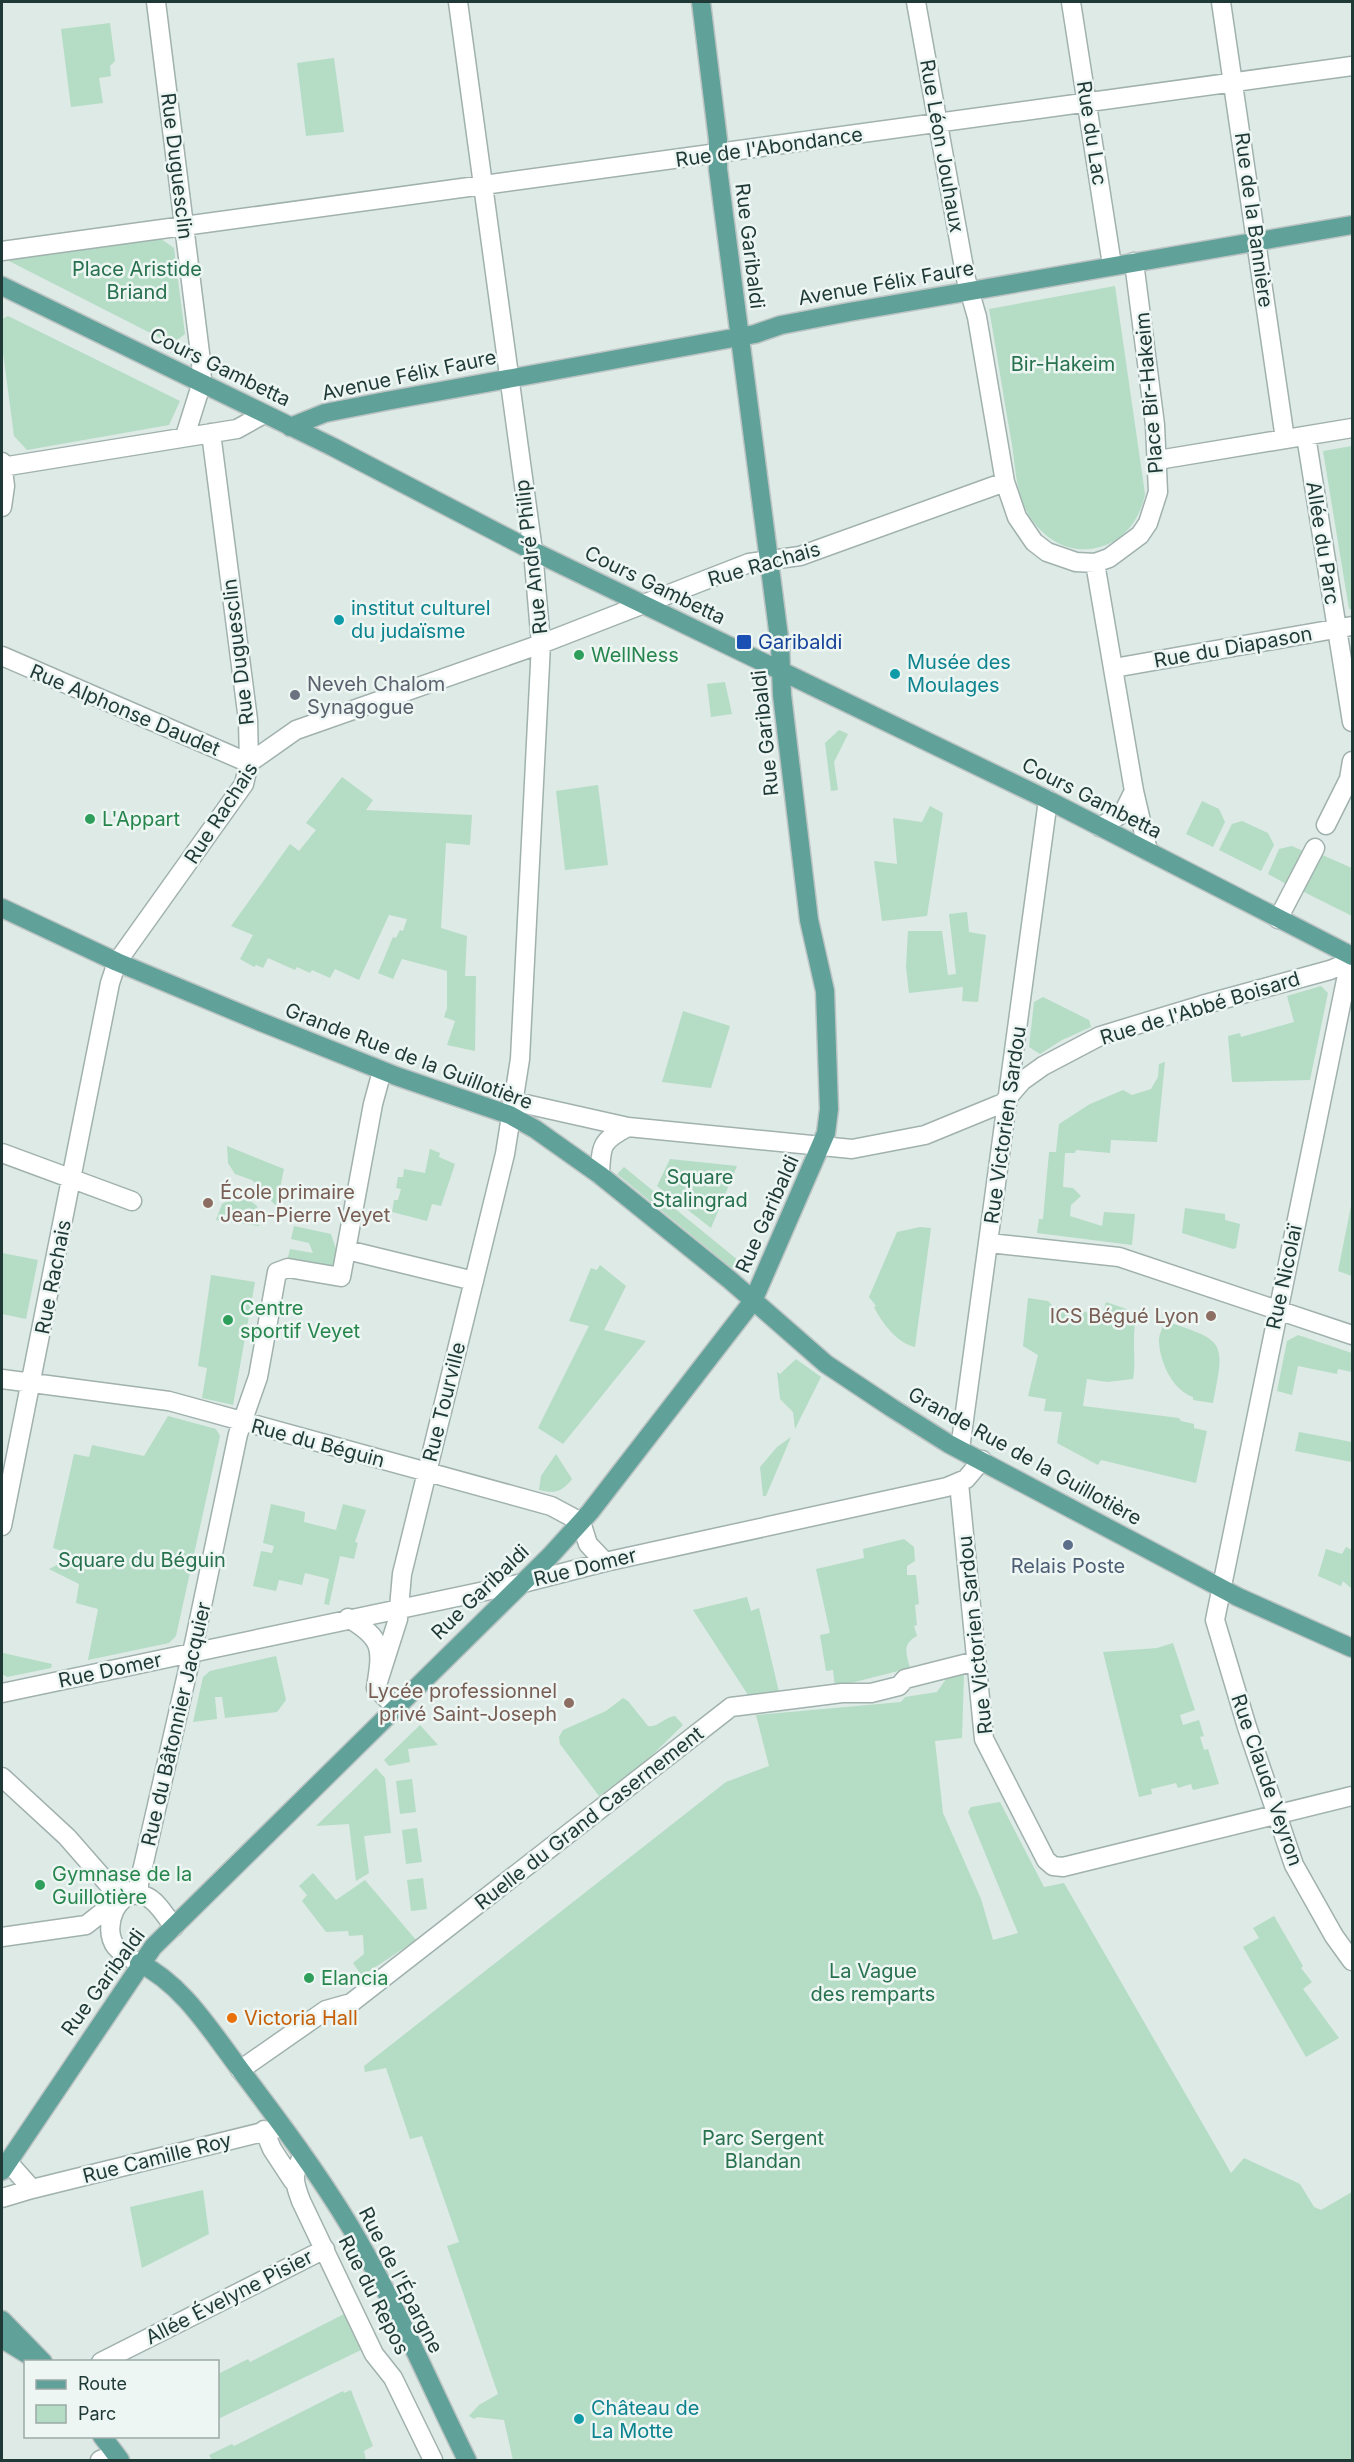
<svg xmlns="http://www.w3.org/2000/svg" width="1354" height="2462" font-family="Inter,sans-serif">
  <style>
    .green { fill: #b5dcc5 }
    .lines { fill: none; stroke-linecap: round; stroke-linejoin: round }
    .minor-casing { stroke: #a0b1ae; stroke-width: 21 }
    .major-casing { stroke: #bcc4c3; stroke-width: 21 }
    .minor { stroke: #fff; stroke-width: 18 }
    .major { stroke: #60a199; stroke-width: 18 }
    .culture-dot { fill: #0f9aa8; stroke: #edf6f3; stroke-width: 2 }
    .transit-dot { fill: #1a4fb4; stroke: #edf6f3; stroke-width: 2 }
    .leisure-dot { fill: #2e9e5b; stroke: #edf6f3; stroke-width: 2 }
    .worship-dot { fill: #6b7280; stroke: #edf6f3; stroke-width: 2 }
    .education-dot { fill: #8d6e63; stroke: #edf6f3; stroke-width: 2 }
    .service-dot { fill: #5c6f8a; stroke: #edf6f3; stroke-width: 2 }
    .food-dot { fill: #e8710a; stroke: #edf6f3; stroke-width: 2 }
    .labels { text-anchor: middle; stroke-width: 5; stroke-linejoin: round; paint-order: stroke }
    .street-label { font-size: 20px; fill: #1f3936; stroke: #edf6f3 }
    .park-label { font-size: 20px; fill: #28714f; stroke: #edf6f3 }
    .culture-label { font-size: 20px; fill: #0d838f; stroke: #edf6f3; text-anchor: start }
    .transit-label { font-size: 20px; fill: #164399; stroke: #edf6f3; text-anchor: start }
    .leisure-label { font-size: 20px; fill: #27864d; stroke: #edf6f3; text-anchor: start }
    .worship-label { font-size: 20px; fill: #5b616d; stroke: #edf6f3; text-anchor: start }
    .education-label { font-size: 20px; fill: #785e54; stroke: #edf6f3; text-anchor: end }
    .service-label { font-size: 20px; fill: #4e5e75; stroke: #edf6f3 }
    .food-label { font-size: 20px; fill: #c56008; stroke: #edf6f3; text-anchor: start }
  </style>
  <rect width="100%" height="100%" fill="#ddeae6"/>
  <!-- green -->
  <path class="green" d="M 110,23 L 115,61 L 110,66 L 111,76 L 99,78 L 103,103 L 71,107 L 61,29 Z
    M 334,58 L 344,132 L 306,136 L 297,63 Z
    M 157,236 L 174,248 L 185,334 L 172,344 L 9,261 L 10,257 Z
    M 1115,286 L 1145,494 C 1140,519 1125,540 1100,547 C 1066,557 1036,534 1023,504 C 1016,487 1015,464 1012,445 C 1004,400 997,354 989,309 Z
    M 8,316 L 180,401 L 169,425 L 27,450 L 14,436 L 2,345 L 2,319 Z
    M 1352,446 L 1352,609 L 1349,609 L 1323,451 Z
    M 725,682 L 732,714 L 711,717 L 707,684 Z
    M 839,730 L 848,734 L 834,762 L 838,790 L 831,791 L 825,743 Z
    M 342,777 L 373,800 L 366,810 L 472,815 L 470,845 L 446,843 L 441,928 L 467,936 L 465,976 L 476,976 L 475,1051 L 447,1045 L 455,1021 L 444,1017 L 447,1008 L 447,971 L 402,959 L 393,979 L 378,973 L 393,937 L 396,938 L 400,930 L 403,931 L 407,919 L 389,915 L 359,980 L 335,969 L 330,978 L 312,970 L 310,973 L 297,967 L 295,970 L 268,958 L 263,968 L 256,965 L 254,967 L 240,959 L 253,935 L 231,926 L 290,844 L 299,851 L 316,830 L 306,823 Z
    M 598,785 L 608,865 L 565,870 L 556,791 Z
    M 1202,801 L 1219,809 L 1225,822 L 1213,847 L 1186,834 Z
    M 930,806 L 943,813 L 927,916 L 882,921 L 874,861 L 897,864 L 893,818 L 922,822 Z
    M 1242,821 L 1268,833 L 1274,845 L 1261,871 L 1219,850 L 1232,824 Z
    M 1292,846 L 1305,852 L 1288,885 L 1268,874 L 1279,849 Z
    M 1320,854 L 1352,868 L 1352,916 L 1302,891 Z
    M 967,912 L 969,932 L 986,935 L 978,1002 L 962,1001 L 963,987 L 909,993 L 906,967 L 908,931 L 942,931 L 948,975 L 956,974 L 949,914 Z
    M 1321,986 L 1328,993 L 1310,1080 L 1232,1082 L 1228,1036 L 1240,1033 L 1241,1037 L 1294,1022 L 1287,996 Z
    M 1043,997 L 1089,1020 L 1091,1027 L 1062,1040 L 1040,1054 L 1029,1047 L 1034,1002 Z
    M 683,1011 L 730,1026 L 711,1088 L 662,1082 Z
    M 1165,1062 L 1157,1142 L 1111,1140 L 1110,1153 L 1076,1150 L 1075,1153 L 1065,1153 L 1063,1187 L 1073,1188 L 1081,1196 L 1071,1205 L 1070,1216 L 1102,1226 L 1104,1212 L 1135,1214 L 1132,1245 L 1037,1233 L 1039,1219 L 1043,1219 L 1049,1152 L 1056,1152 L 1059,1124 L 1090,1104 L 1123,1090 L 1132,1095 L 1151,1089 L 1158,1077 L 1159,1064 Z
    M 227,1146 L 284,1169 L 276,1206 L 252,1180 L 235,1174 L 228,1163 Z
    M 430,1149 L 440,1153 L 439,1157 L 455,1164 L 441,1206 L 432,1204 L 427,1221 L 392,1212 L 394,1200 L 398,1200 L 401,1189 L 396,1188 L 398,1177 L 403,1177 L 404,1169 L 425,1173 Z
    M 670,1159 L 737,1166 L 711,1228 L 657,1186 Z
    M 624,1167 L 739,1261 L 733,1269 L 617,1174 Z
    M 235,1197 L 248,1199 L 257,1206 L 259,1226 L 216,1220 L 222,1204 Z
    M 1352,1201 L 1352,1276 L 1338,1271 Z
    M 1185,1208 L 1225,1214 L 1225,1220 L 1240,1224 L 1236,1248 L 1233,1249 L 1182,1233 Z
    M 294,1226 L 331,1234 L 336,1249 L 335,1258 L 340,1259 L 337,1271 L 287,1261 L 290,1249 L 313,1253 L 309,1243 L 291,1239 Z
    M 920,1227 L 931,1228 L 915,1347 C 897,1343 882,1323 874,1307 L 876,1306 L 869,1297 L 897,1232 Z
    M 2,1253 L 38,1260 L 26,1319 L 2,1314 Z
    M 600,1265 L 626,1286 L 604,1330 L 646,1341 L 563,1444 L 538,1428 L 589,1326 L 569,1321 L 591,1268 L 597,1270 Z
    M 211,1275 L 255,1282 L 233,1405 L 202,1398 L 207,1368 L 198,1366 Z
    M 1028,1298 L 1048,1301 L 1054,1307 L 1079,1310 L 1102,1317 L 1106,1302 L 1138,1313 C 1130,1335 1137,1356 1133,1379 L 1107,1382 L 1087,1379 L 1083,1406 L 1179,1418 L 1181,1421 L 1194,1424 L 1194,1428 L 1207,1431 L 1196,1483 L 1101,1460 L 1098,1465 L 1057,1443 L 1062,1412 L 1044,1411 L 1046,1399 L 1028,1396 L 1038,1355 L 1023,1346 Z
    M 1165,1321 C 1226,1341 1225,1341 1213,1403 L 1193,1400 L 1193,1397 C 1172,1390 1159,1360 1159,1340 C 1159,1334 1163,1327 1165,1321 Z
    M 1298,1335 L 1352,1353 L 1352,1372 L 1338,1369 L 1337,1374 L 1298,1366 L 1292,1395 L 1277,1391 L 1287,1341 Z
    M 796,1359 L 821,1377 L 795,1429 L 793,1412 L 780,1399 L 777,1372 L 780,1374 Z
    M 168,1416 L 216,1429 L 220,1436 L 176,1636 L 169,1643 L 88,1660 L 98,1609 L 76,1603 L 79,1584 L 49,1569 L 61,1563 L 65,1552 L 53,1548 L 74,1454 L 89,1457 L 92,1445 L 144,1456 Z
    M 1299,1432 L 1352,1442 L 1352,1462 L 1295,1451 Z
    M 791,1437 L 766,1496 L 763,1496 L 760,1467 L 777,1447 Z
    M 556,1454 L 572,1479 C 562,1492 555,1494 539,1490 L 541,1476 Z
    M 271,1504 L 305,1512 L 304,1522 L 336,1530 L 343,1504 L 366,1510 L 355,1542 L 358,1543 L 354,1559 L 340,1556 L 329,1605 L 324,1604 L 329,1579 L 305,1573 L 302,1585 L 279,1580 L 276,1591 L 253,1586 L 261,1551 L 272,1553 L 274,1546 L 263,1543 Z
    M 904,1539 L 914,1547 L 915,1561 L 907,1566 L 907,1575 L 916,1575 L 919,1604 L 915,1605 L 917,1625 L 914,1626 L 917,1636 C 902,1644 906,1653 910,1668 L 835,1687 L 833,1670 L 826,1671 L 820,1635 L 830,1633 L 816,1569 L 864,1558 L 863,1549 Z
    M 1346,1547 L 1352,1550 L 1352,1589 L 1343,1581 L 1341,1586 L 1318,1576 L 1326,1549 L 1342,1554 Z
    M 747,1597 L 751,1611 L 759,1608 L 779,1692 L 748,1695 L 693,1610 Z
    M 1173,1643 L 1195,1710 L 1180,1715 L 1183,1725 L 1199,1720 L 1204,1736 L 1200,1737 L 1204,1750 L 1208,1749 L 1219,1784 L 1193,1790 L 1191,1784 L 1178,1788 L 1176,1783 L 1151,1789 L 1152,1794 L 1139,1797 L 1103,1652 L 1157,1648 Z
    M 3,1653 L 52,1664 L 51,1668 L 7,1677 L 2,1674 Z
    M 276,1656 L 286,1700 L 277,1712 L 225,1718 L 222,1697 L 215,1697 L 217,1719 L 193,1722 L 203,1677 L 210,1671 Z
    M 964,1674 L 962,1738 L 935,1741 L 943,1813 L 981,1899 L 993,1940 L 1018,1933 L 968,1812 L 971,1807 L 1000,1802 L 1044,1887 L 1064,1883 L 1231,2173 L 1244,2158 L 1300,2184 L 1314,2207 L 1321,2210 L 1352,2192 L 1352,2460 L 513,2460 L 504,2420 L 477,2417 L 474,2419 L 469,2416 L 479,2405 L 498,2394 L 447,2246 L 459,2242 L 422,2136 L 410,2139 L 386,2068 L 365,2072 L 364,2066 L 726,1782 L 769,1766 L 756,1715 L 901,1702 L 905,1697 L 937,1692 L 946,1679 Z
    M 623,1698 L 628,1701 L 648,1726 C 658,1728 664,1717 675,1716 L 683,1725 L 645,1762 L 599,1796 L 560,1744 L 559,1737 L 563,1730 L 606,1711 Z
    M 420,1725 L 438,1745 L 408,1749 L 410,1762 L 389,1766 L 384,1760 Z
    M 376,1768 L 385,1778 L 391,1833 L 364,1836 L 369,1873 L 356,1881 L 349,1824 L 316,1826 Z
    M 412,1779 L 416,1812 L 400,1814 L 396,1781 Z
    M 417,1828 L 422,1862 L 406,1864 L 402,1830 Z
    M 313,1873 L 336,1900 L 365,1880 L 416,1940 L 362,1976 L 353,1963 L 364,1954 L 363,1935 L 349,1936 L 348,1931 L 326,1932 L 302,1901 L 307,1895 L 299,1886 Z
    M 423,1878 L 427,1909 L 411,1911 L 407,1880 Z
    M 1274,1916 L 1303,1966 L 1301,1968 L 1312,1982 L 1303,1989 L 1339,2038 L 1306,2057 L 1243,1947 L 1259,1938 L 1253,1928 Z
    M 203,2190 L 209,2234 L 142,2268 L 130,2207 Z
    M 344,2314 L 361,2350 L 218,2419 L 218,2374 L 248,2359 L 250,2362 Z
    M 351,2390 L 373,2446 L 364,2451 L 366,2460 L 212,2460 L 209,2455 L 232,2444 L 234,2446 L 343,2391 L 344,2393 Z"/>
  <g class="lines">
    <!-- minor casing -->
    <g class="minor-casing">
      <path id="minor" d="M 156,2 L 201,361 L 202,382 L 185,436
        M 916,2 L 966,279 L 977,317 L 1005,482 L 1017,517 L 1034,542 L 1047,552 L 1076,562 L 1095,563 L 1109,558 L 1140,535 L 1148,523 L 1158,492 L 1155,425 L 1134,262
        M 1071,2 L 1112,265
        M 1221,2 L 1285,439
        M 2,251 L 1352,66
        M 1306,436 L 1352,722
        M 1158,460 L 1352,428
        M 2,462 L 5,486 L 2,507
        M 2,467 L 237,429 L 264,414
        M 1095,563 L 1134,791
        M 2,656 L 249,763
        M 1114,668 L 1352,626
        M 249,763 L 296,730 L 541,644 L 749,563 L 800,556 L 1005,482
        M 1326,825 L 1349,779 L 1352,761
        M 1100,827 L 1123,813 L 1134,791 L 1148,851
        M 1278,919 L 1315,848
        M 1352,968 L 1346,980 L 1215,1620 L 1247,1727 L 1294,1865 L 1334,1936 L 1352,1961
        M 512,1101 L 628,1127 L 852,1149 L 925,1135 L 1003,1103 L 1022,1081 L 1043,1066 L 1100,1036 L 1202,1005 L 1330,970 L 1352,961
        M 2,1153 L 132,1201
        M 600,1175 C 601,1145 601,1141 628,1127
        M 989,1243 L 1119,1257 L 1352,1335
        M 347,1250 L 474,1281
        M 2,1379 L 169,1401 L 551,1506 L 581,1522 L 588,1544 L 605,1562
        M 960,1449 L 1048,800
        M 959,1483 L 984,1739 L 1046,1860 L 1053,1866 L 1063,1867 L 1352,1796
        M 2,1526 L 110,983 L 117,962 L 244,784 L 249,763 L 248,720 L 211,433
        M 348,1618 C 384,1639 382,1649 376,1688 L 396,1708
        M 376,1688 L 398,1619 L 402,1574 L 505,1154 L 520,1059 L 541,644 L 533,551 L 458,2
        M 2,1693 L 523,1583 L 605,1562 L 947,1487 L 966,1479 L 982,1460
        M 2,1777 L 67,1837 L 109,1885 L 139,1895 L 139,1884 L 195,1639 L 238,1434 L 258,1377 L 277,1272 L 288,1268 L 341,1277 L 373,1104 L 382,1071
        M 2,1937 L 86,1925 L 104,1911 L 108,1898
        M 139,1963 C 131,1959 122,1954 116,1947 C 101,1928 117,1886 145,1896 C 157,1900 166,1917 174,1927
        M 240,2070 L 326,2010 L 351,2003 L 731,1707 L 842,1693 L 871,1693 L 899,1686 L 905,1679 L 976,1661
        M 264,2130 L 272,2149 L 293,2181
        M 303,2155 C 292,2175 293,2180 301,2201 L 374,2354 L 393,2378 L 433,2460
        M 8,2162 L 32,2189 L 283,2127
        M 2,2198 L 32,2189
        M 101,2362 L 325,2249
        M 100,2460 L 115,2454"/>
    </g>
    <!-- major casing -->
    <g class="major-casing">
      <path id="major" d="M 2,286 L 333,447 L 533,551 L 1048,800 L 1352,956
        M 290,427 L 325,413 L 386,401 L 755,334 L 781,325 L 849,312 L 1352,225
        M 2,908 L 117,962 L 256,1020 L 396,1076 L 510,1115 L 535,1129 L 600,1175 L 730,1280 L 826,1364 L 892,1408 L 949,1444 L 1238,1597 L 1352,1648
        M 139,1963 C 181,1983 209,2028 236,2064 C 276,2117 317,2171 351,2228 C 395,2302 429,2383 467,2460
        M 2,2171 L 153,1947 L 550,1556 L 590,1512 L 753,1301 L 826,1133 L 829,1109 L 825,991 L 809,920 L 782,695 L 780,645 L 718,169 L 718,140 L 701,2
        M 2,2320 L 43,2362
        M 2,2339 L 27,2354
        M 102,2436 L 120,2460"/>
    </g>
    <!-- minor -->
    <use href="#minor" class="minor"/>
    <!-- major -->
    <use href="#major" class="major"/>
  </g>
  <!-- markers -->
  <g class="culture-dot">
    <circle cx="339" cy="620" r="6"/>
    <circle cx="895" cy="674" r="6"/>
    <circle cx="579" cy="2419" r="6"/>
  </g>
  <rect class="transit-dot" x="736" y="634" width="16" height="16" rx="3"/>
  <g class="leisure-dot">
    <circle cx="579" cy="655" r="6"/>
    <circle cx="90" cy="819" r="6"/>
    <circle cx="228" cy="1320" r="6"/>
    <circle cx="40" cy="1885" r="6"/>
    <circle cx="309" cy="1978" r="6"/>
  </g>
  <circle class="worship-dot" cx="295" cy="695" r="6"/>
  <g class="education-dot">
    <circle cx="208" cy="1203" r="6"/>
    <circle cx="1211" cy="1316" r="6"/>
    <circle cx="569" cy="1703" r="6"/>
  </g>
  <circle class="service-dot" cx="1068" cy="1545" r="6"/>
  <circle class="food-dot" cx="232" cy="2018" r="6"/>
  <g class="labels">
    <!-- street labels -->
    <g class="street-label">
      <text transform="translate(1092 133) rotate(81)" y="7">Rue du Lac</text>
      <text transform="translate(942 146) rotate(80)" y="7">Rue Léon Jouhaux</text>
      <text transform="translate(769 147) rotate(-8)" y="7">Rue de l'Abondance</text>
      <text transform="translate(177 166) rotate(83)" y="7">Rue Duguesclin</text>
      <text transform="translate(1254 220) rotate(82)" y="7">Rue de la Bannière</text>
      <text transform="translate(750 246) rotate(83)" y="7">Rue Garibaldi</text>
      <text transform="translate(886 283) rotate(-10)" y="7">Avenue Félix Faure</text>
      <text transform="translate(220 367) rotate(26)" y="7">Cours Gambetta</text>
      <text transform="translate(409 375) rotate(-12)" y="7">Avenue Félix Faure</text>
      <text transform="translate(1149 393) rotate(-95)" y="7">Place Bir-Hakeim</text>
      <text transform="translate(1323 543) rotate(81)" y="7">Allée du Parc</text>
      <text transform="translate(531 557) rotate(-97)" y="7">Rue André Philip</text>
      <text transform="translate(764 564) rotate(-16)" y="7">Rue Rachais</text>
      <text transform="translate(655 585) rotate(26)" y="7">Cours Gambetta</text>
      <text transform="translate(1233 647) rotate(-10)" y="7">Rue du Diapason</text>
      <text transform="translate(238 652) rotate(-97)" y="7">Rue Duguesclin</text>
      <text transform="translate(125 710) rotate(23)" y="7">Rue Alphonse Daudet</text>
      <text transform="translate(765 733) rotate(-96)" y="7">Rue Garibaldi</text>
      <text transform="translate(1092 798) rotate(27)" y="7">Cours Gambetta</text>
      <text transform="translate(221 813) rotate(-57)" y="7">Rue Rachais</text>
      <text transform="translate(1200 1008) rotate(-17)" y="7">Rue de l'Abbé Boisard</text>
      <text transform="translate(409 1056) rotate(21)" y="7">Grande Rue de la Guillotière</text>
      <text transform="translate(1005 1125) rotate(-82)" y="7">Rue Victorien Sardou</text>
      <text transform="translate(767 1214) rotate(-66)" y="7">Rue Garibaldi</text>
      <text transform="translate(53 1277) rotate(-79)" y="7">Rue Rachais</text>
      <text transform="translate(1284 1277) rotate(-78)" y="7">Rue Nicolaï</text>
      <text transform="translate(444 1402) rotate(-76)" y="7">Rue Tourville</text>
      <text transform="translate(318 1443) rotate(15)" y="7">Rue du Béguin</text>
      <text transform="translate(1025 1456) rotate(29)" y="7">Grande Rue de la Guillotière</text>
      <text transform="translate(585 1567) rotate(-14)" y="7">Rue Domer</text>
      <text transform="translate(480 1592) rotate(-44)" y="7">Rue Garibaldi</text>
      <text transform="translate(975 1635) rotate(-96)" y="7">Rue Victorien Sardou</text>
      <text transform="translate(110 1670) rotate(-12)" y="7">Rue Domer</text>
      <text transform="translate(176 1724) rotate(-77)" y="7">Rue du Bâtonnier Jacquier</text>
      <text transform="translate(1267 1780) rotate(71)" y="7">Rue Claude Veyron</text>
      <text transform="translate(589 1818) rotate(-38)" y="7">Ruelle du Grand Casernement</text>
      <text transform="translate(103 1982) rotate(-54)" y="7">Rue Garibaldi</text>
      <text transform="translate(157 2158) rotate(-14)" y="7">Rue Camille Roy</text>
      <text transform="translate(401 2280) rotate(63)" y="7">Rue de l'Épargne</text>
      <text transform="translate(374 2295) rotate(63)" y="7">Rue du Repos</text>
      <text transform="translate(229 2297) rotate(-27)" y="7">Allée Évelyne Pisier</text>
    </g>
    <!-- park labels -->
    <g class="park-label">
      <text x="137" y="276">Place Aristide<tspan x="137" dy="23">Briand</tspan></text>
      <text x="1063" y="371">Bir-Hakeim</text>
      <text x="700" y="1184">Square<tspan x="700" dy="23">Stalingrad</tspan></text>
      <text x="142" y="1567">Square du Béguin</text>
      <text x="873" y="1978">La Vague<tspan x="873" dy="23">des remparts</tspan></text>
      <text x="763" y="2145">Parc Sergent<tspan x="763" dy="23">Blandan</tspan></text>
    </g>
    <!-- culture labels -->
    <g class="culture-label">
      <text x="351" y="615">institut culturel<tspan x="351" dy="23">du judaïsme</tspan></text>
      <text x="907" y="669">Musée des<tspan x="907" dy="23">Moulages</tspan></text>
      <text x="591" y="2415">Château de<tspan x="591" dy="23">La Motte</tspan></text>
    </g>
    <!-- transit labels -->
    <g class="transit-label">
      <text x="758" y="649">Garibaldi</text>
    </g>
    <!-- leisure labels -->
    <g class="leisure-label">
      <text x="591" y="662">WellNess</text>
      <text x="102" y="826">L'Appart</text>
      <text x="240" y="1315">Centre<tspan x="240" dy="23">sportif Veyet</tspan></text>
      <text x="52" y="1881">Gymnase de la<tspan x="52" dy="23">Guillotière</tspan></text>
      <text x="321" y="1985">Elancia</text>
    </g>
    <!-- worship labels -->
    <g class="worship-label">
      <text x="307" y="691">Neveh Chalom<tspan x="307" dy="23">Synagogue</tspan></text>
    </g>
    <!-- education labels -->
    <g class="education-label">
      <text x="220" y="1199" text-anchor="start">École primaire<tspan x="220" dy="23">Jean-Pierre Veyet</tspan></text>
      <text x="1199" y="1323">ICS Bégué Lyon</text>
      <text x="557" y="1698">Lycée professionnel<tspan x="557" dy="23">privé Saint-Joseph</tspan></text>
    </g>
    <!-- service labels -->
    <g class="service-label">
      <text x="1068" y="1573">Relais Poste</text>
    </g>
    <!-- food labels -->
    <g class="food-label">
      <text x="244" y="2025">Victoria Hall</text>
    </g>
  </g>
  <!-- border -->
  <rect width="1354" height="2462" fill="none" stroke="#1f3936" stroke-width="6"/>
  <!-- legend -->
  <rect x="24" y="2360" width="195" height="78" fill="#edf6f3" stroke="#9baaa7" stroke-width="1.5"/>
  <rect x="36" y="2380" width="30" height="9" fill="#60a199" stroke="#9baaa7" stroke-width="1.5"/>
  <text x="78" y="2390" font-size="18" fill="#1f3936">Route</text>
  <rect x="36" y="2405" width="30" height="18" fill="#b5dcc5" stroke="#9baaa7" stroke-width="1.5"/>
  <text x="78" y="2420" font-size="18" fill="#1f3936">Parc</text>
</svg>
